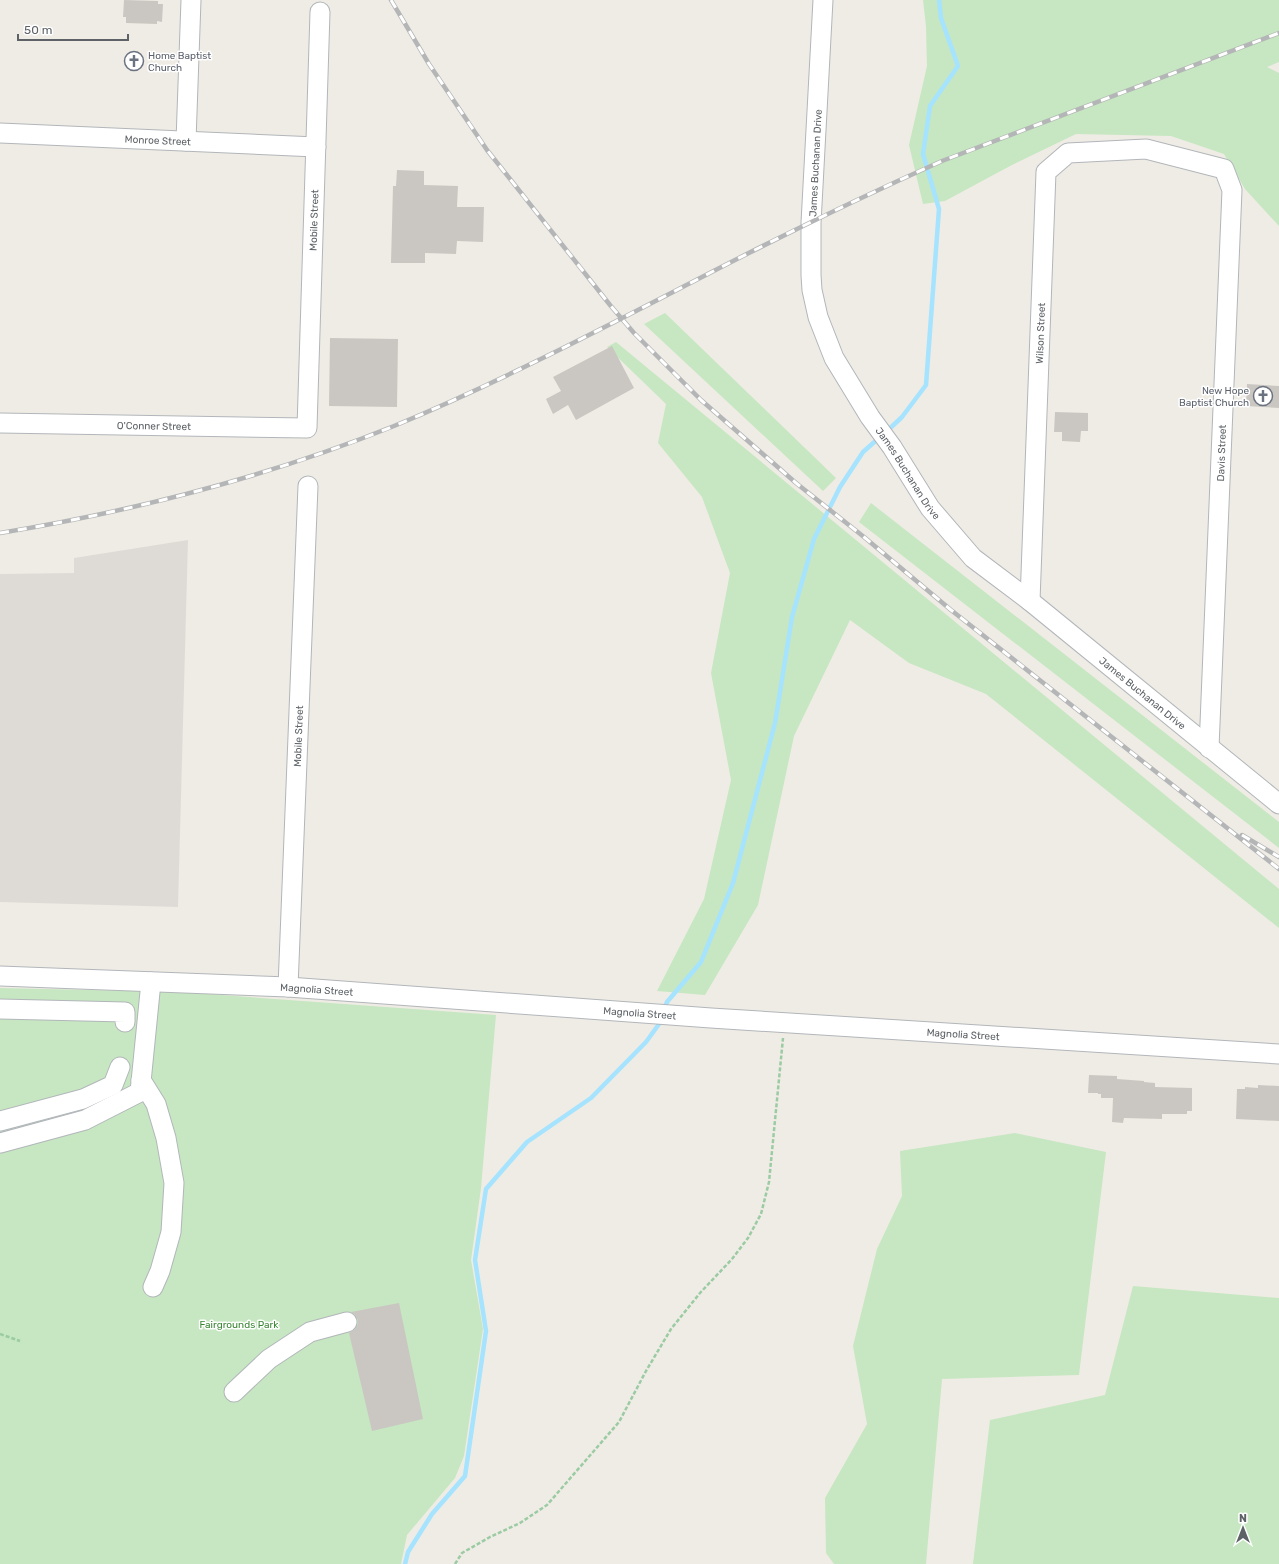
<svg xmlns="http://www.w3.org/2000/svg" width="1279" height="1564" font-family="Rubik,sans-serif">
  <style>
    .industrial { fill: #dedbd7 }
    .green { fill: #c6e7c1 }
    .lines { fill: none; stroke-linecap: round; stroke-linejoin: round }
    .stream { stroke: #a5e3ff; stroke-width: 4.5 }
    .building { fill: #cac7c2 }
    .minor-casing { stroke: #b2b6ba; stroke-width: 21 }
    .path { stroke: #9bcba3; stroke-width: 2.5; stroke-dasharray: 4 2; stroke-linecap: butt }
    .minor { stroke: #fff; stroke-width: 19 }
    .rail-casing { stroke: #b4b5b6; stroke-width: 4.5 }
    .rail { stroke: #fff; stroke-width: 3; stroke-dasharray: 9; stroke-linecap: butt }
    .labels { text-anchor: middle; stroke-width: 3; stroke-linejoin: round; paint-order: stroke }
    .worship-label { font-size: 10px; fill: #5b616d; stroke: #fff; text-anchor: start }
    .street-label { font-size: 10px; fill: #5d6266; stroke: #fff }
    .park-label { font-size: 10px; fill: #3a8634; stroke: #fff }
  </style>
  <rect width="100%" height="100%" fill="#efece5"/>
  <!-- industrial -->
  <path class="industrial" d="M 188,540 L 178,907 L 0,902 L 0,574 L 74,573 L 74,558 Z"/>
  <!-- green -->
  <path class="green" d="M 923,0 L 1279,0 L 1279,62 L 1267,67 L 1279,73 L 1279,226 L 1245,189 L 1224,154 L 1171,136 L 1076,134 L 1010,166 L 945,201 L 923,204 L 909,145 L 927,66 L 926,26 Z
    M 665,313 L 836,478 L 823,491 L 644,324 Z
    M 616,342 L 1279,889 L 1279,928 L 986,694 L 909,663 L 850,620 L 794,736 L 758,905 L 705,995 L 657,991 L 704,899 L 731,780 L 711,673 L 730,573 L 702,497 L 658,443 L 666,404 L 607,347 Z
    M 871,503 L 1279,822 L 1279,848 L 859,522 Z
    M 0,988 L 180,992 L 496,1015 L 481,1188 L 471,1260 L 483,1329 L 464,1456 L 455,1478 L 407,1535 L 401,1564 L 0,1564 Z
    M 1015,1133 L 1106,1152 L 1079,1375 L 942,1379 L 926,1564 L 834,1564 L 826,1553 L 825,1498 L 867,1424 L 853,1346 L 877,1249 L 902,1196 L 900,1151 Z
    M 1133,1286 L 1279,1298 L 1279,1564 L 973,1564 L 990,1420 L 1105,1395 Z"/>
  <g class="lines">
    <!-- stream -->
    <path class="stream" d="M 886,432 L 902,417 L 926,385 L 939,209 L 923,154 L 930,106 L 958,66 L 941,18 L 939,0
      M 664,1009 L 667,1002 L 701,962 L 733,883 L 775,723 L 792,617 L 814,539 L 840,487 L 863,452 L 880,437
      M 405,1564 L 408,1552 L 432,1514 L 465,1476 L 486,1331 L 475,1260 L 486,1189 L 527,1142 L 591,1098 L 646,1042 L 659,1024 L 661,1018"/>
  </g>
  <!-- building -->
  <path class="building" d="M 124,0 L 158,1 L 158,4 L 163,4 L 162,22 L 157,21 L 157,24 L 126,23 L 126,17 L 123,17 Z
    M 397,170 L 424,171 L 424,185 L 458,186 L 457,207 L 484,207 L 483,242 L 457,241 L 456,254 L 425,253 L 425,263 L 391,263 L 393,186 L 396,186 Z
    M 330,338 L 398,339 L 397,407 L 329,406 Z
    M 612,346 L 634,388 L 576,420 L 568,405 L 553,414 L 546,399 L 561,391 L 553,377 Z
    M 1247,384 L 1279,386 L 1279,408 L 1246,406 Z
    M 1055,412 L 1088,413 L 1088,431 L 1081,431 L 1080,442 L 1062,441 L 1062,432 L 1054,432 Z
    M 1089,1075 L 1117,1076 L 1117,1079 L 1144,1081 L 1144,1082 L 1155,1083 L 1155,1087 L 1192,1088 L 1192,1111 L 1187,1111 L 1187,1114 L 1162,1114 L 1162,1119 L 1124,1118 L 1123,1123 L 1112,1122 L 1113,1098 L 1101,1098 L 1101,1094 L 1098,1094 L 1098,1093 L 1088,1093 Z
    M 1258,1085 L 1279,1086 L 1279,1121 L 1236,1119 L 1237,1089 L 1245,1089 L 1245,1087 L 1258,1088 Z
    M 399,1303 L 423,1419 L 372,1431 L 349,1333 L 355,1329 L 358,1324 L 358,1320 L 355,1315 L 351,1312 Z"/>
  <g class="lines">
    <!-- minor casing -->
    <g class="minor-casing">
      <g id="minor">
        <path id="s1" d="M 823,0 L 811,223 L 811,275 L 812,290 L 818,317 L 834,358 L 870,417 L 892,447 L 930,508 L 973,558 L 1030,601 L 1279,804"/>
        <path id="s2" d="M 0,133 L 316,147"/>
        <path d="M 186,141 L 191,0"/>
        <path id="s3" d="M 0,423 L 307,428 L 320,12"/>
        <path id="s4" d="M 1030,601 L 1046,172 L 1068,153 L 1146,149 L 1224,169 L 1232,190 L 1209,748"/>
        <path id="s5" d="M 0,976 L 288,987 L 711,1018 L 1279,1054"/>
        <path id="s6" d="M 288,987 L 308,486"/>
        <path d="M 0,1009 L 125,1012 L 125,1022"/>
        <path d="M 141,1080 L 156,1104 L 166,1138 L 174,1183 L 171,1232 L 160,1271 L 153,1287"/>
        <path d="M 0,1121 L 83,1099 L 113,1085 L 120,1067"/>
        <path d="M 0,1143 L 85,1120 L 140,1092 L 151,982"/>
        <path d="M 234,1392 L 269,1359 L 310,1332 L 347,1322"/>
      </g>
    </g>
    <!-- path -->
    <path class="path" d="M 0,1334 L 20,1341
      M 455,1564 L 462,1553 L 490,1537 L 520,1523 L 547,1505 L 619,1422 L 646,1371 L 671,1329 L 700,1293 L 732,1259 L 748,1238 L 761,1214 L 769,1182 L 783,1038"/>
    <!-- minor -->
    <use href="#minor" class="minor"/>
    <!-- rail casing -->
    <g class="rail-casing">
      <path id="rail" d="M 391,0 L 429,64 L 487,150 L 610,305 L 634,333 L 701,400 L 796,483 L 864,537 L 951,610 L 1279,869
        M 0,533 C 135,511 267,477 394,426 C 500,382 601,329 702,277 C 781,236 861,197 942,161 L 1279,33
        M 1242,835 L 1279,857"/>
    </g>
    <!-- rail -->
    <use href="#rail" class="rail"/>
  </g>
  <!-- icons -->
  <defs>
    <g id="church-ring" transform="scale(1)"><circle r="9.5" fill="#fff" stroke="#6b7280" stroke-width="1.5"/><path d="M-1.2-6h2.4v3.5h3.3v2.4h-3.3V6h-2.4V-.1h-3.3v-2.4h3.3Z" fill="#6b7280"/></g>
  </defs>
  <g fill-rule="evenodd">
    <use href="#church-ring" x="134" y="61"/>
    <use href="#church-ring" x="1263" y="396"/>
  </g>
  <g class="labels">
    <!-- worship labels -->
    <g class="worship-label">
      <text x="148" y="59">Home Baptist<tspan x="148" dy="12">Church</tspan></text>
      <text x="1249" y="394" text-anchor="end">New Hope<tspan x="1249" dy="12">Baptist Church</tspan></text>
    </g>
    <!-- street labels -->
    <g class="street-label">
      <text dy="4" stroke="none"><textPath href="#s2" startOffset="158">Monroe Street</textPath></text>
      <text transform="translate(815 163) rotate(-87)" y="4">James Buchanan Drive</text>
      <text dy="4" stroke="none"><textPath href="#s3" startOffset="515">Mobile Street</textPath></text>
      <text dy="4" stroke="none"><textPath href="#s4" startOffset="268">Wilson Street</textPath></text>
      <text dy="4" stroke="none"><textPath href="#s3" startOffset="154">O'Conner Street</textPath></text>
      <text transform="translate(1221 453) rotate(-88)" y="4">Davis Street</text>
      <text dy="4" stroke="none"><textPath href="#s1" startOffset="499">James Buchanan Drive</textPath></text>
      <text dy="4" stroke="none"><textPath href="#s1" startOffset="823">James Buchanan Drive</textPath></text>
      <text dy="4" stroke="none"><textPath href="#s6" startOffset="251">Mobile Street</textPath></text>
      <text dy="4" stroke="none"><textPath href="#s5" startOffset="317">Magnolia Street</textPath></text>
      <text dy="4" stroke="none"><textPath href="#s5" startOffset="641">Magnolia Street</textPath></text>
      <text dy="4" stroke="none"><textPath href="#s5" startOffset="965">Magnolia Street</textPath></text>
    </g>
    <!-- park labels -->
    <g class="park-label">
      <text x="239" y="1328">Fairgrounds Park</text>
    </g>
  </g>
  <!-- north arrow -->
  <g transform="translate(1243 1528)" stroke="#ffffff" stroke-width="3" paint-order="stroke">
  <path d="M0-3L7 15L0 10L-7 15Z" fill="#5d6266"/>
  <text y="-6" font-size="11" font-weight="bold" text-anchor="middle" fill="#5d6266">N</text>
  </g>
  <!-- scale -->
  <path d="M18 34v6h110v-6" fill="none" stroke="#5d6266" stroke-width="2"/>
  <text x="24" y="34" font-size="12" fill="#5d6266" stroke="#ffffff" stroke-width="3" paint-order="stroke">50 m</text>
</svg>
